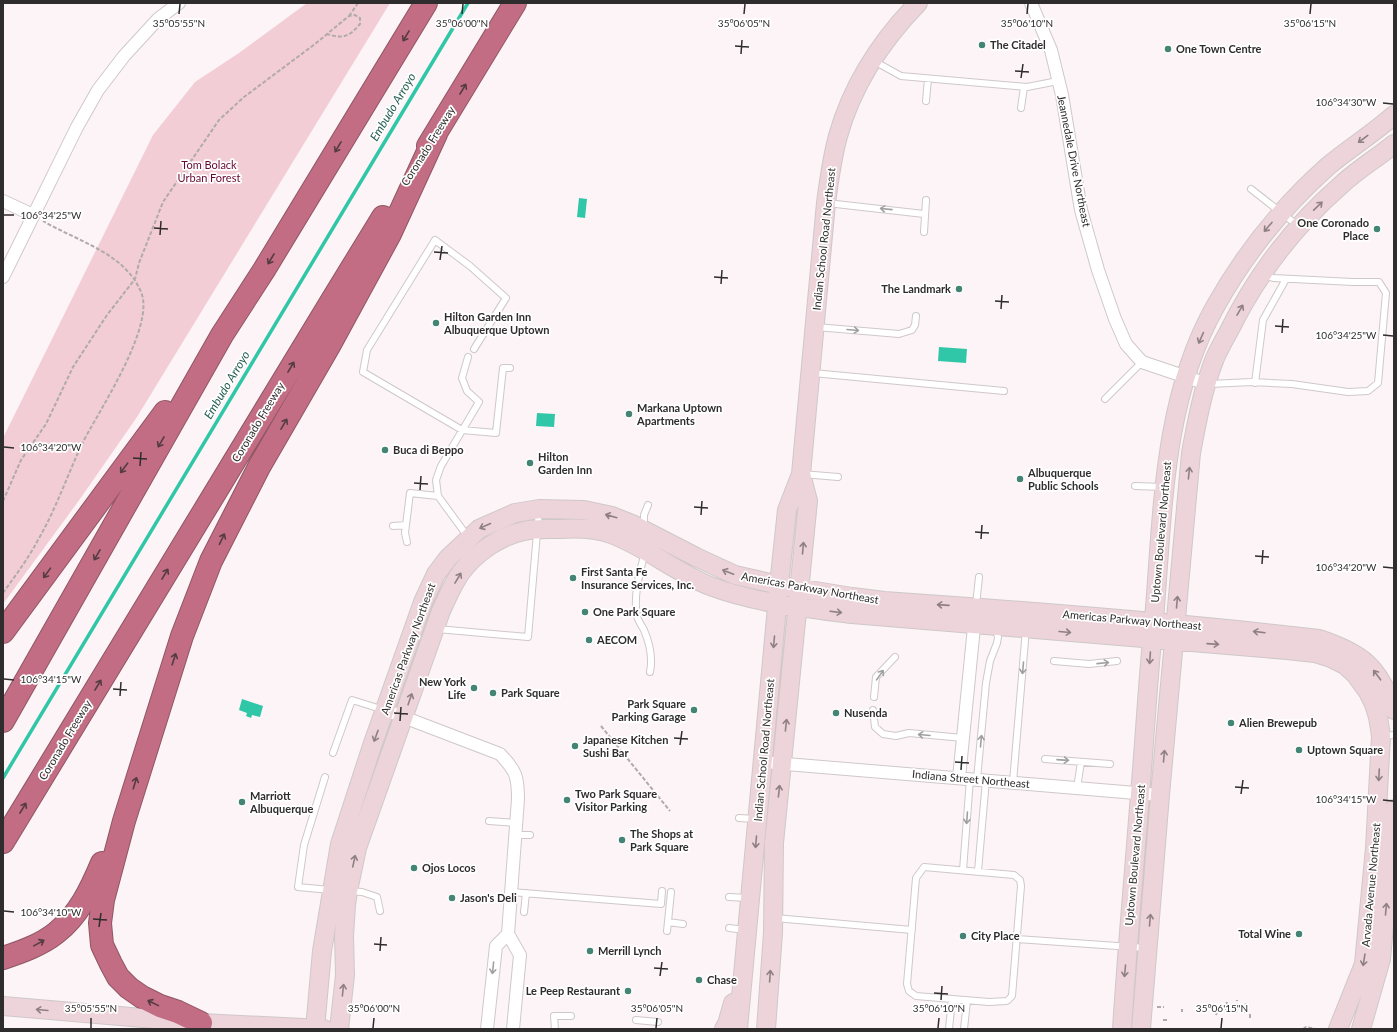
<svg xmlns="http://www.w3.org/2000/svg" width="1397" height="1032" font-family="Lato,sans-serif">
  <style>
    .green { fill: #f3cdd5 }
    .water { fill: #30c6a8 }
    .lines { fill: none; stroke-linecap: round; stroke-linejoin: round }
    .stream { stroke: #30c6a8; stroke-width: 3.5 }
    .lane-casing { stroke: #cfc8c9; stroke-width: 8 }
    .street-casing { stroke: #cfc8c9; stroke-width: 14 }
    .secondary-casing { stroke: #cfc8c9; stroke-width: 20 }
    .highway-casing { stroke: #8f5665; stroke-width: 24 }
    .path { stroke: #b0aaab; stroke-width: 2; stroke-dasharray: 4 2; stroke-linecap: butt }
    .lane { stroke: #fff; stroke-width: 6 }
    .street { stroke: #fff; stroke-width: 12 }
    .secondary { stroke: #edd3da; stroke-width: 18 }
    .highway { stroke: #c26d83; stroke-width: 22 }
    .oneway { stroke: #543c42 }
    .oneway2 { stroke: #8e8084 }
    .oneway3 { stroke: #a1a0a0 }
    .ticks { fill: none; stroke: #2f2c2d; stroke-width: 1.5 }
    .poi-dot { fill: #438474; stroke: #fff; stroke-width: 1.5 }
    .labels { text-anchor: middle; stroke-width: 3.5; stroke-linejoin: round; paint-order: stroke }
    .poi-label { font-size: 11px; font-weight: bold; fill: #2f2c2d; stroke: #fff; text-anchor: start }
    .street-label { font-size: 11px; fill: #2f2c2d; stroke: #fff }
    .park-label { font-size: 11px; fill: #66082f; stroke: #fff }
    .water-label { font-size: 12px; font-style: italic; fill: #286053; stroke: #fff }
    .ticks-label { font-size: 10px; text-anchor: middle; fill: #2f2c2d; stroke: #fff; stroke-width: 3.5; stroke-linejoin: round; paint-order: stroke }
  </style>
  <rect width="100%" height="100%" fill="#fcf4f6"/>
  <!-- green -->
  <path class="green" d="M 307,3 L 390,3 L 137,417 L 80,499 L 3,604 L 3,438 L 153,135 L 195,82 L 239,53 Z"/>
  <!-- water -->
  <path class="water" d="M 579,198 L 587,199 L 585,218 L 577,217 Z
    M 939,347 L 967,349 L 966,363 L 938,361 Z
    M 537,413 L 555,414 L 554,427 L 536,426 Z
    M 242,699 L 263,706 L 260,717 L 252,715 L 251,718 L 246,716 L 247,713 L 239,710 Z"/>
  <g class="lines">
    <!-- stream -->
    <path class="stream" d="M 3,778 L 468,3"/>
    <!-- lane casing -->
    <g class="lane-casing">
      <path id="lane" d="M 874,61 L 901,76 L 1027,87 L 1058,81
        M 926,101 L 928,79
        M 1021,108 L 1024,87
        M 1251,189 L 1297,225
        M 827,203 L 924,214
        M 924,232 L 926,200
        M 816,327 L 899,334 L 912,330 L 915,325 L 916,316
        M 474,349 L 506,298 L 470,266 L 435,240 L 367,350 L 363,372 L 462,430 L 496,433 L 503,368 L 510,368
        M 813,373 L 1004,391
        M 1255,383 L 1263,320 L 1286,279
        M 1209,384 L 1252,382 L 1292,384 L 1348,392 L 1368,391 L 1378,383 L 1386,293 L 1379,282 L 1353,282 L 1273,278 L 1264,275
        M 1105,399 L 1142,362
        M 802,474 L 838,477
        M 1135,486 L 1164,487
        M 438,496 L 436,480 L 441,466 L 479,402 L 467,391 L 462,378 L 468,357
        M 393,526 L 406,525
        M 644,527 L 644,515 L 648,505
        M 407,542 L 405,533 L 410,493 L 438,496 L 468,537
        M 645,552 C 640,571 633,596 637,616 C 638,621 642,626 644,630 C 650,644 653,657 650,672
        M 976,605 L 979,577
        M 437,629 L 528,637 L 539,510
        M 1054,661 L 1089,664 L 1117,661
        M 874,697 L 876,677 L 895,657
        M 873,710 L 875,727 L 883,734 L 896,736 L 909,733 L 963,738
        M 1382,736 L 1394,735
        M 333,753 L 352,700 L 384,710
        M 1045,759 L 1110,764
        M 325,777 L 304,845 L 298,887 L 330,890
        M 977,779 L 986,683 L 990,661 L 997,643 L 998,637 L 995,627
        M 1013,782 L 1026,629
        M 1077,788 L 1081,762
        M 739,818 L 756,819
        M 489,821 L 516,823
        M 515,835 L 530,835
        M 924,867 L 1014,875 L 1020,880 L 1021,886 L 1012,996 L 1007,1001 L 989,1002 L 916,996 L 909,991 L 907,984 L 916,878 Z
        M 963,870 L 970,779
        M 978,871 L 986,780
        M 349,891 L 362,892 L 377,897 L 380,911
        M 511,892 L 661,904 L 662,891
        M 729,897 L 749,898
        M 524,912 L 526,893
        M 775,918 L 912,930
        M 668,922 L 683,924
        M 729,928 L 745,930
        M 667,931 L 671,892
        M 1017,939 L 1146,948
        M 636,1020 L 658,1022
        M 555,1029 L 554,1016 L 571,1016
        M 949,1029 L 952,999
        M 964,1029 L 967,1001"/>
    </g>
    <!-- street casing -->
    <g class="street-casing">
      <path id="street" d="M 1031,3 L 1051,50 L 1062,95 L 1081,210 L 1098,270 L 1115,319 L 1126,344 L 1142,362 L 1207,384
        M 3,201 L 33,215
        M 3,277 L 77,127 L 98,90 L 124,56 L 158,19 L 179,3
        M 385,710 L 500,754 C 516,771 518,776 518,799 L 508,934 L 520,955 L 513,1029
        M 774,763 L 1160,795
        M 959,778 L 975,617
        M 487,1029 L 496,946 L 508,934"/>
    </g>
    <!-- secondary casing -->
    <g class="secondary-casing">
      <path id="secondary" d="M 3,1006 L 201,1023 L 324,1029
        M 315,1029 L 322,951 L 340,844 L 373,743 L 423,602 L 436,574 L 448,558 L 479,529 L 515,513 L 539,509 L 584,510 L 612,516 L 632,524 L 696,557 L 735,575 L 779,585 L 852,597 L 884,601 C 1029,611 1174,622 1319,639 C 1362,653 1379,667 1394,710
        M 339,1029 L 345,975 L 344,936 L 346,905 L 348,891 L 357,848 L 441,611 C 447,598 453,583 462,571 C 477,552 500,536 524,531 C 535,528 549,529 560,529 C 577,528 595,528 611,534 C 646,547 675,572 710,586 C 755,603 805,608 852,614 L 1287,650 L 1315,653 L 1331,658 L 1345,665 L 1355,674 L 1368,692 L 1374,704 L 1378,717 L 1381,736 L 1375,848 L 1364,964 L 1338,1029
        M 724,1029 L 727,1024 L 733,1003
        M 738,1029 L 779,585 L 787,510 L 801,474 L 826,203 C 829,180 832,158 838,136 C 852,86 882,40 918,3
        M 766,1029 L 773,933 L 774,843 L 808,501 L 801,474
        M 1122,1029 C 1127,951 1134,873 1140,794 C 1145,736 1148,678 1154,619 C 1163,515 1162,401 1215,307 C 1245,253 1280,209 1327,167 C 1348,149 1373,134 1394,115
        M 1141,1029 L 1160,795 L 1191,453 C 1197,421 1203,388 1215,358 C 1219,349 1224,340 1229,331 C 1257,274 1293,227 1341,185 C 1357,170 1377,158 1394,144
        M 1361,1029 L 1381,959 L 1391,850 L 1394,809"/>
    </g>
    <!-- highway casing -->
    <g class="highway-casing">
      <path id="highway" d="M 428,146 L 515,3
        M 3,632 L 165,412
        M 3,721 L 222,335 L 264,270 L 426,3
        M 3,842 L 334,297 L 383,217
        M 3,958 C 21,952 41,945 56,933 C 79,915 91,889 102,863
        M 201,1023 L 178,1012 L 160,1006 L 142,997 L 129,988 L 118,977 L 111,964 L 102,945 L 100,923 L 103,900 L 124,821 L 182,636 L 211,561 L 259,467 L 329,346 L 390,234 L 436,134"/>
    </g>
    <!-- path -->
    <path class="path" d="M 349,16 L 358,3
      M 3,501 L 21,460 L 46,424 L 73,367 L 107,315 L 135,279 L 139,263 L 163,202 L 219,120 L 244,97 L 315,44 L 344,20 L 349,16 L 355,15 L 360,18 L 360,24 C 349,37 343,39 327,34
      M 3,593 C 15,576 28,559 38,540 C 56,509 67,476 82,444 C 98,412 156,326 141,292 C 125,253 77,241 43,221
      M 601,726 L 670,811
      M 1157,1007 L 1164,1007
      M 1182,1012 L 1182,1009
      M 1226,1012 L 1227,1000
      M 1236,1013 L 1237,1000
      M 1245,1013 L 1246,1001
      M 1216,1015 L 1217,1011
      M 1250,1018 L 1250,1014
      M 1163,1020 L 1167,1020
      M 1303,1029 L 1306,1027 L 1316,1029"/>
    <!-- lane -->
    <use href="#lane" class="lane"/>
    <!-- street -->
    <use href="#street" class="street"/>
    <!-- secondary -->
    <use href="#secondary" class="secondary"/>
    <!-- highway -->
    <use href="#highway" class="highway"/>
  </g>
  <!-- one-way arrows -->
  <defs><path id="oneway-shaft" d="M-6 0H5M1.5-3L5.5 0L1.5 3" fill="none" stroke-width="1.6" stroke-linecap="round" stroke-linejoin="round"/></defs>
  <g class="oneway">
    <use href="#oneway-shaft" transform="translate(406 36) rotate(121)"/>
    <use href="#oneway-shaft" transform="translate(463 89) rotate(-59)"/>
    <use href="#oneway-shaft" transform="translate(338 147) rotate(121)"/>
    <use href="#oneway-shaft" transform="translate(271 259) rotate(121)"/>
    <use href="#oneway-shaft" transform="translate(291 367) rotate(-59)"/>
    <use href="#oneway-shaft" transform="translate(284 424) rotate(-60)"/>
    <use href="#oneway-shaft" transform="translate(161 442) rotate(120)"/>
    <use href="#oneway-shaft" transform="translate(124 468) rotate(127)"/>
    <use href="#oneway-shaft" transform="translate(222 539) rotate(-64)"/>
    <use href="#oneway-shaft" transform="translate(97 555) rotate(120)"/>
    <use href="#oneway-shaft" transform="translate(47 573) rotate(126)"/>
    <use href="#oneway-shaft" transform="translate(165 574) rotate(-59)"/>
    <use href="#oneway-shaft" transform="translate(174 659) rotate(-72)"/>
    <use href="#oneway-shaft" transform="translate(98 685) rotate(-59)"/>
    <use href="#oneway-shaft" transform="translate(135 783) rotate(-73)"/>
    <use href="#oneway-shaft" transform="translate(23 808) rotate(-59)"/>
    <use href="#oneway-shaft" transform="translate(39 943) rotate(-29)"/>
    <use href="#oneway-shaft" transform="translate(153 1003) rotate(-154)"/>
  </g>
  <g class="oneway2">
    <use href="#oneway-shaft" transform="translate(1363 139) rotate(143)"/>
    <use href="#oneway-shaft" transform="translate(1318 206) rotate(-44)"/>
    <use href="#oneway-shaft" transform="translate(1268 227) rotate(131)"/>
    <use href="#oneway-shaft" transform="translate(1240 310) rotate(-60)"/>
    <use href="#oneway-shaft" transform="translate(1201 338) rotate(114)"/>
    <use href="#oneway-shaft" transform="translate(1189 473) rotate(-84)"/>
    <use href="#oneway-shaft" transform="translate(611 516) rotate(-164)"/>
    <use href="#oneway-shaft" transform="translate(485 526) rotate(156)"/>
    <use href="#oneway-shaft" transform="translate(803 548) rotate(-85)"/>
    <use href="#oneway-shaft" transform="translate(728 572) rotate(-159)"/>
    <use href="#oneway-shaft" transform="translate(458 578) rotate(-59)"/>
    <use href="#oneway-shaft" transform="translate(1177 602) rotate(-85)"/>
    <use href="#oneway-shaft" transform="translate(943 605) rotate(-176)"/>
    <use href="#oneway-shaft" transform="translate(836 612) rotate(7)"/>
    <use href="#oneway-shaft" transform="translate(1065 632) rotate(5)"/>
    <use href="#oneway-shaft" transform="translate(1259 632) rotate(-173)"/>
    <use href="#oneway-shaft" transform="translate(774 642) rotate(95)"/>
    <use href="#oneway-shaft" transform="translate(1213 644) rotate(4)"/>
    <use href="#oneway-shaft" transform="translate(1150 658) rotate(94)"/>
    <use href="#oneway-shaft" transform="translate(1377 675) rotate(-127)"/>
    <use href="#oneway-shaft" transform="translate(410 699) rotate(-71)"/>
    <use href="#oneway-shaft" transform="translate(786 725) rotate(-84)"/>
    <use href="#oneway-shaft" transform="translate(376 736) rotate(110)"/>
    <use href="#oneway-shaft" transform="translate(1164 756) rotate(-85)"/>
    <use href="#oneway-shaft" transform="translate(1379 775) rotate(93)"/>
    <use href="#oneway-shaft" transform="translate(779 791) rotate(-84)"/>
    <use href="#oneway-shaft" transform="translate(756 842) rotate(95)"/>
    <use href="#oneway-shaft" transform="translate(354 861) rotate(-78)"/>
    <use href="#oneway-shaft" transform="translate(1386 909) rotate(-85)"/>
    <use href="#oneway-shaft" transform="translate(1150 920) rotate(-85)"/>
    <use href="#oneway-shaft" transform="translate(1364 960) rotate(99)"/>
    <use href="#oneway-shaft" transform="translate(1125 971) rotate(95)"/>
    <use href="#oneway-shaft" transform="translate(770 976) rotate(-86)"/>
    <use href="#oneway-shaft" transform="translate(343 990) rotate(-84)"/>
    <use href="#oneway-shaft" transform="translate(42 1010) rotate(-175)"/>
  </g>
  <g class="oneway3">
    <use href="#oneway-shaft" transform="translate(886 209) rotate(-174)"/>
    <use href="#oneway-shaft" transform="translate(853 330) rotate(5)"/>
    <use href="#oneway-shaft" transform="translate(1103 663) rotate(-6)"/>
    <use href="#oneway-shaft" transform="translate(1023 668) rotate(95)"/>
    <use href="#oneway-shaft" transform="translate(880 675) rotate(-55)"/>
    <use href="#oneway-shaft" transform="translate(924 735) rotate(-175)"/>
    <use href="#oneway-shaft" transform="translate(981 741) rotate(-85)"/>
    <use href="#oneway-shaft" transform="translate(1063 760) rotate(4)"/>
    <use href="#oneway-shaft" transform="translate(967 818) rotate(94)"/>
    <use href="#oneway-shaft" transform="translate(493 968) rotate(96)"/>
  </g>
  <!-- ticks -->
  <path class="ticks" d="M 179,14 L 180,4M 462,14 L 463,4M 744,14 L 745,4M 1027,14 L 1028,4M 1310,14 L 1311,4M 735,46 L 749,47M 741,54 L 742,40M 1015,71 L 1029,72M 1021,78 L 1023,64M 1383,103 L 1393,104M 4,215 L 14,215M 154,228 L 168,229M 160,235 L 161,221M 434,252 L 448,253M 440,260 L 442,246M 714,277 L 728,278M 721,284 L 722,270M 995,301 L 1009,302M 1001,309 L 1002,295M 1275,326 L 1289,327M 1282,333 L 1283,319M 1383,335 L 1393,336M 4,447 L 14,448M 133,458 L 147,459M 140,466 L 141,452M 414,483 L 428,484M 420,490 L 421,476M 694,507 L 708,508M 701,515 L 702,501M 975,532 L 989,533M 981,539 L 982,525M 1255,556 L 1269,557M 1262,564 L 1263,550M 1383,567 L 1393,568M 4,679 L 14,680M 113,689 L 127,690M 120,696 L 121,682M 394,713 L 408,714M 400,721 L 401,707M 674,738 L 688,739M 680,745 L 682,731M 955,762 L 969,763M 961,770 L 962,756M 1235,787 L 1249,788M 1241,794 L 1243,780M 1383,800 L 1393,801M 4,911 L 14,912M 93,919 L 107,920M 99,927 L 101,913M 374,944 L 387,945M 380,951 L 381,937M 654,968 L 668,969M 660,976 L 662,962M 934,993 L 948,994M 941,1000 L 942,986M 91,1028 L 91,1018M 373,1028 L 374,1018M 656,1028 L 657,1018M 938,1028 L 939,1018M 1221,1028 L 1222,1018"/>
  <!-- markers -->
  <g class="poi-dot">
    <circle cx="982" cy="45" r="4"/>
    <circle cx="1168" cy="49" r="4"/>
    <circle cx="1377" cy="229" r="4"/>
    <circle cx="959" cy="289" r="4"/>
    <circle cx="436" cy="323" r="4"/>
    <circle cx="629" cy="414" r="4"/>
    <circle cx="385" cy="450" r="4"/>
    <circle cx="530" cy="463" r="4"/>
    <circle cx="1020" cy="479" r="4"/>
    <circle cx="573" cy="578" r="4"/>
    <circle cx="585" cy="612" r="4"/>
    <circle cx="589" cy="640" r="4"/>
    <circle cx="474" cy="688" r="4"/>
    <circle cx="493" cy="693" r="4"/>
    <circle cx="694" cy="710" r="4"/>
    <circle cx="836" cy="713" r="4"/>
    <circle cx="1231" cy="723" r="4"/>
    <circle cx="575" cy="746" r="4"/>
    <circle cx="1299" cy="750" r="4"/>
    <circle cx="567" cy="800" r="4"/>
    <circle cx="242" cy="802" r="4"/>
    <circle cx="622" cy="840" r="4"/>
    <circle cx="414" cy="868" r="4"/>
    <circle cx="452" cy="898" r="4"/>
    <circle cx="1299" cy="934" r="4"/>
    <circle cx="963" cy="936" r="4"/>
    <circle cx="590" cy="951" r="4"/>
    <circle cx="699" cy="980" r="4"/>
    <circle cx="628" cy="991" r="4"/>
  </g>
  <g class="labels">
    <!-- poi labels -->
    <g class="poi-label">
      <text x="990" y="49">The Citadel</text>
      <text x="1176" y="53">One Town Centre</text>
      <text x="1369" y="227" text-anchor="end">One Coronado<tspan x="1369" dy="13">Place</tspan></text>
      <text x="951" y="293" text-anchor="end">The Landmark</text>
      <text x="444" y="321">Hilton Garden Inn<tspan x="444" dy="13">Albuquerque Uptown</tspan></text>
      <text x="637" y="412">Markana Uptown<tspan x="637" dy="13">Apartments</tspan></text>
      <text x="393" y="454">Buca di Beppo</text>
      <text x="538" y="461">Hilton<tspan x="538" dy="13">Garden Inn</tspan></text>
      <text x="1028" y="477">Albuquerque<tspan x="1028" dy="13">Public Schools</tspan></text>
      <text x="581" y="576">First Santa Fe<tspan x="581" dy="13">Insurance Services, Inc.</tspan></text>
      <text x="593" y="616">One Park Square</text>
      <text x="597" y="644">AECOM</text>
      <text x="466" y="686" text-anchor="end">New York<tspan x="466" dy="13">Life</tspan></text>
      <text x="501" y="697">Park Square</text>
      <text x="686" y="708" text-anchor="end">Park Square<tspan x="686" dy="13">Parking Garage</tspan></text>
      <text x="844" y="717">Nusenda</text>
      <text x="1239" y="727">Alien Brewepub</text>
      <text x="583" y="744">Japanese Kitchen<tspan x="583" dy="13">Sushi Bar</tspan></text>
      <text x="1307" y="754">Uptown Square</text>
      <text x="575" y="798">Two Park Square<tspan x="575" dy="13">Visitor Parking</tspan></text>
      <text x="250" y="800">Marriott<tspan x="250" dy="13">Albuquerque</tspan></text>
      <text x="630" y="838">The Shops at<tspan x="630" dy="13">Park Square</tspan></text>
      <text x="422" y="872">Ojos Locos</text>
      <text x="460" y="902">Jason's Deli</text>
      <text x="1291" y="938" text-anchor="end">Total Wine</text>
      <text x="971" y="940">City Place</text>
      <text x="598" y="955">Merrill Lynch</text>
      <text x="707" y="984">Chase</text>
      <text x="620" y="995" text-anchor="end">Le Peep Restaurant</text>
    </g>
    <!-- street labels -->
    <g class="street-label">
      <text transform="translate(428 146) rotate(-58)" y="4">Coronado Freeway</text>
      <text transform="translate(1074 161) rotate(79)" y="4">Jeannedale Drive Northeast</text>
      <text transform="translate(824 239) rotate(-84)" y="4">Indian School Road Northeast</text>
      <text transform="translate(258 422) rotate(-59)" y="4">Coronado Freeway</text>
      <text transform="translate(1161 532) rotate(-85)" y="4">Uptown Boulevard Northeast</text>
      <text transform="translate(810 588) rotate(10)" y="4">Americas Parkway Northeast</text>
      <text transform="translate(1132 620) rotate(5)" y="4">Americas Parkway Northeast</text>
      <text transform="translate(408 649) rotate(-70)" y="4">Americas Parkway Northeast</text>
      <text transform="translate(65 740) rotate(-59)" y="4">Coronado Freeway</text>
      <text transform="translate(764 750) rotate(-85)" y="4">Indian School Road Northeast</text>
      <text transform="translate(971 779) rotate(5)" y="4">Indiana Street Northeast</text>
      <text transform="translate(1135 855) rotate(-85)" y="4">Uptown Boulevard Northeast</text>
      <text transform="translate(1371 885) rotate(-85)" y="4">Arvada Avenue Northeast</text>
    </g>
    <!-- park labels -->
    <g class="park-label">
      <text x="209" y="169">Tom Bolack<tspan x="209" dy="13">Urban Forest</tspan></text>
    </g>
    <!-- water labels -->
    <g class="water-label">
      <text transform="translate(393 107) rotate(-59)" y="4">Embudo Arroyo</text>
      <text transform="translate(227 385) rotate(-59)" y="4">Embudo Arroyo</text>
    </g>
  </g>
  <g class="ticks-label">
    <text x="179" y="27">35°05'55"N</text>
    <text x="462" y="27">35°06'00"N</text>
    <text x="744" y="27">35°06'05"N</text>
    <text x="1027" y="27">35°06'10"N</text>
    <text x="1310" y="27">35°06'15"N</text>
    <text x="1346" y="106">106°34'30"W</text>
    <text x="51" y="219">106°34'25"W</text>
    <text x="1346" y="339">106°34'25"W</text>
    <text x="51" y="451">106°34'20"W</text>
    <text x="1346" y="571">106°34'20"W</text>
    <text x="51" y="683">106°34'15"W</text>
    <text x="1346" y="803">106°34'15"W</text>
    <text x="51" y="916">106°34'10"W</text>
    <text x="91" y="1012">35°05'55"N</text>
    <text x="374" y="1012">35°06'00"N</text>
    <text x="657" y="1012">35°06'05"N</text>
    <text x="939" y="1012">35°06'10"N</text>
    <text x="1222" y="1012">35°06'15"N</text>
  </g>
  <!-- border -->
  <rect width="1397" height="1032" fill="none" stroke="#2f2c2d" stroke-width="8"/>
</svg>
